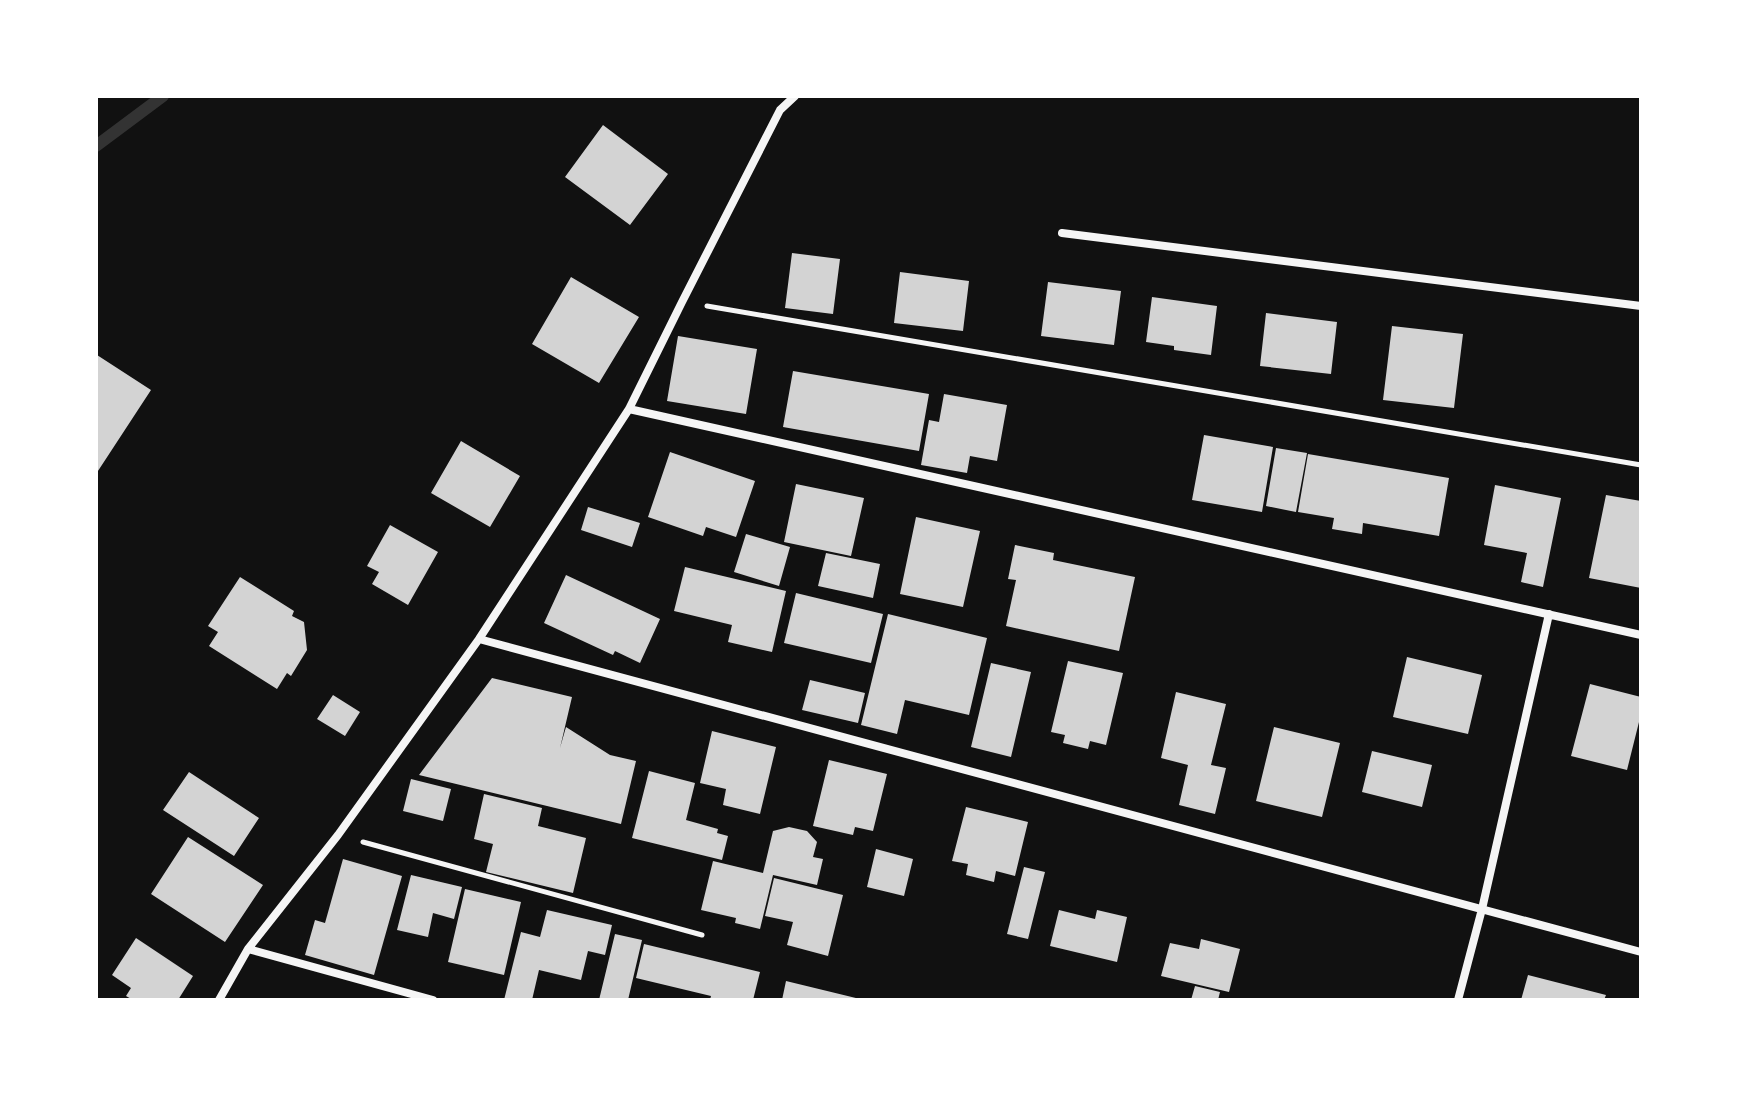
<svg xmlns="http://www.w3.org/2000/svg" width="1737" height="1096" font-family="'IBM Plex Sans',sans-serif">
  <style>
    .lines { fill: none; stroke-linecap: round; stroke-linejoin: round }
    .stream { stroke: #333; stroke-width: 12 }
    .building { fill: #d3d3d3 }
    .path { stroke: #f5f5f5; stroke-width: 5 }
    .minor { stroke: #f5f5f5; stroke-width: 8 }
  </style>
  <rect width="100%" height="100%" fill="#111"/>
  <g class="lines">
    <!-- stream -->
    <path class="stream" d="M 96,146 L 163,96"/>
  </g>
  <!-- building -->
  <path class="building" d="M 603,125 L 668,174 L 630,225 L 565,177 Z
    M 792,253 L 840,259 L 833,314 L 785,308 Z
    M 900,272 L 969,281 L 963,331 L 894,323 Z
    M 571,277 L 639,317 L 599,383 L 532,344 Z
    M 1048,282 L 1121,291 L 1114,345 L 1041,336 Z
    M 1152,297 L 1217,306 L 1211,355 L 1174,350 L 1174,346 L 1146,342 Z
    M 1266,313 L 1337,322 L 1331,374 L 1260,366 Z
    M 1392,326 L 1463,334 L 1454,408 L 1383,400 Z
    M 678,336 L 757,349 L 746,414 L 667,401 Z
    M 97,355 L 151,390 L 96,474 L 96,357 Z
    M 793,371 L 929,394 L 919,451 L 783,427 Z
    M 944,394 L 1007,405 L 997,461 L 970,456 L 967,473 L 921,465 L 929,420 L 939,422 Z
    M 1204,435 L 1273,447 L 1262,512 L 1192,500 Z
    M 461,441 L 520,476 L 490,527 L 431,493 Z
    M 1276,448 L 1307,453 L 1296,512 L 1266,506 Z
    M 670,452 L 755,481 L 736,537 L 706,527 L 703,536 L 648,517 Z
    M 1308,454 L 1449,478 L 1439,536 L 1363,523 L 1362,534 L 1332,529 L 1334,518 L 1298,512 Z
    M 796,484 L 864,498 L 851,556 L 784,542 Z
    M 1495,485 L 1561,498 L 1543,587 L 1521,582 L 1527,553 L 1484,545 Z
    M 1606,495 L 1641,501 L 1641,588 L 1589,578 Z
    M 588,507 L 640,523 L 632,547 L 581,530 Z
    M 916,517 L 980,531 L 963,607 L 900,594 Z
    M 390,525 L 438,552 L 408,605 L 372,584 L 379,572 L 367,566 Z
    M 746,534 L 790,547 L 779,586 L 734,572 Z
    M 1015,545 L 1054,553 L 1053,560 L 1135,577 L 1119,651 L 1006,626 L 1016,580 L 1008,579 Z
    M 826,553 L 880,564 L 873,598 L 818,586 Z
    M 685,567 L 786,591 L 772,652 L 728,642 L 732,625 L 674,611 Z
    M 566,575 L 660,619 L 640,663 L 615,651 L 613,655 L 544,623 Z
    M 240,577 L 294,611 L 292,616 L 304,622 L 307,650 L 291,676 L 287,673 L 277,689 L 209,646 L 218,632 L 208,626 Z
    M 796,593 L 883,614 L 871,663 L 784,643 Z
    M 888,614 L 987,638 L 969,715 L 905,700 L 897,734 L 861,725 Z
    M 1407,657 L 1482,675 L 1468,734 L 1393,717 Z
    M 1068,661 L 1123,673 L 1106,745 L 1090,741 L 1088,749 L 1063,743 L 1065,735 L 1051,732 Z
    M 991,663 L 1031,672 L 1011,757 L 971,747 Z
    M 492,678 L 572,697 L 560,748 L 566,727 L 610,755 L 636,761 L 621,824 L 419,775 Z
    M 810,680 L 865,693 L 858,723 L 802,710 Z
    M 1590,684 L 1641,697 L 1641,714 L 1627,770 L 1571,756 Z
    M 1176,692 L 1226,704 L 1211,765 L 1226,768 L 1215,814 L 1179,805 L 1188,765 L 1161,758 Z
    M 333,695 L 360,712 L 345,736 L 317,719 Z
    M 1274,727 L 1340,743 L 1322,817 L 1256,801 Z
    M 712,731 L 776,747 L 760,814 L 723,805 L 726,789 L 700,783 Z
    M 1372,751 L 1432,765 L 1422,807 L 1362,792 Z
    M 829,760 L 887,774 L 873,831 L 855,827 L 853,835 L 813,826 Z
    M 649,771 L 695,783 L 686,820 L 718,829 L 717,833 L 728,836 L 722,860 L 632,838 Z
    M 189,772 L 259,818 L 234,856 L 163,810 Z
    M 411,779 L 451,789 L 443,821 L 403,811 Z
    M 484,794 L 542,808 L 538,826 L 586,838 L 573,893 L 486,872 L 493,844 L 474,839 Z
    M 966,807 L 1028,822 L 1015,876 L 996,871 L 994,882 L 966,875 L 968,864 L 952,861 Z
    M 789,827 L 807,831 L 817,842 L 813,857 L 823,859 L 817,885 L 773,875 L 760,929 L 735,923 L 736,918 L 701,910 L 713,861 L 763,873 L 773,831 Z
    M 188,837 L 263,885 L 225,942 L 151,894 Z
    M 876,849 L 913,859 L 904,896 L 867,887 Z
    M 343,859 L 402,876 L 374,975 L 305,955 L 315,920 L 325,923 Z
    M 1024,867 L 1045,872 L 1028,939 L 1007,934 Z
    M 411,875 L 462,887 L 454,919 L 433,913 L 428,937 L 397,930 Z
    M 774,878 L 843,895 L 828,956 L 787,945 L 793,922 L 765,916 Z
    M 465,889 L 521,902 L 504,975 L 448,962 Z
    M 547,910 L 612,925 L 605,955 L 588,951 L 581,980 L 539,970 L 532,1000 L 504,1000 L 521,932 L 540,937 Z
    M 1059,910 L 1095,919 L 1097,910 L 1127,917 L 1117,962 L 1050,946 Z
    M 615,934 L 642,940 L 628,1000 L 599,1000 Z
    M 136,938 L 193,976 L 178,1000 L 133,1000 L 126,996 L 131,988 L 112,975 Z
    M 1201,939 L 1240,949 L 1229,992 L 1161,976 L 1170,943 L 1199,949 Z
    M 644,944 L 760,972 L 753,1000 L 710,1000 L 711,996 L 636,978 Z
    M 1528,975 L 1606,995 L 1604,1000 L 1521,1000 Z
    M 786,981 L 860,999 L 859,1000 L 782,1000 Z
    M 1195,986 L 1220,992 L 1218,1000 L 1191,1000 Z"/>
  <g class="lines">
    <!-- path -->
    <path class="path" d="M 707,306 L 1641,465
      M 363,842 L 702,935"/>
    <!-- minor -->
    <path class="minor" d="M 1062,233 L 1641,306
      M 629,409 L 1641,635
      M 479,639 L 1641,952
      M 248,949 L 433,1000
      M 219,1000 L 248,949 L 338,835 L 479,639 L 629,409 L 682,302 L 780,110 L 795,96
      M 1458,1000 L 1482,909 L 1549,614"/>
  </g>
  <!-- border -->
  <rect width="1737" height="1096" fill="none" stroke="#ffffff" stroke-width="196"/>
</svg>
